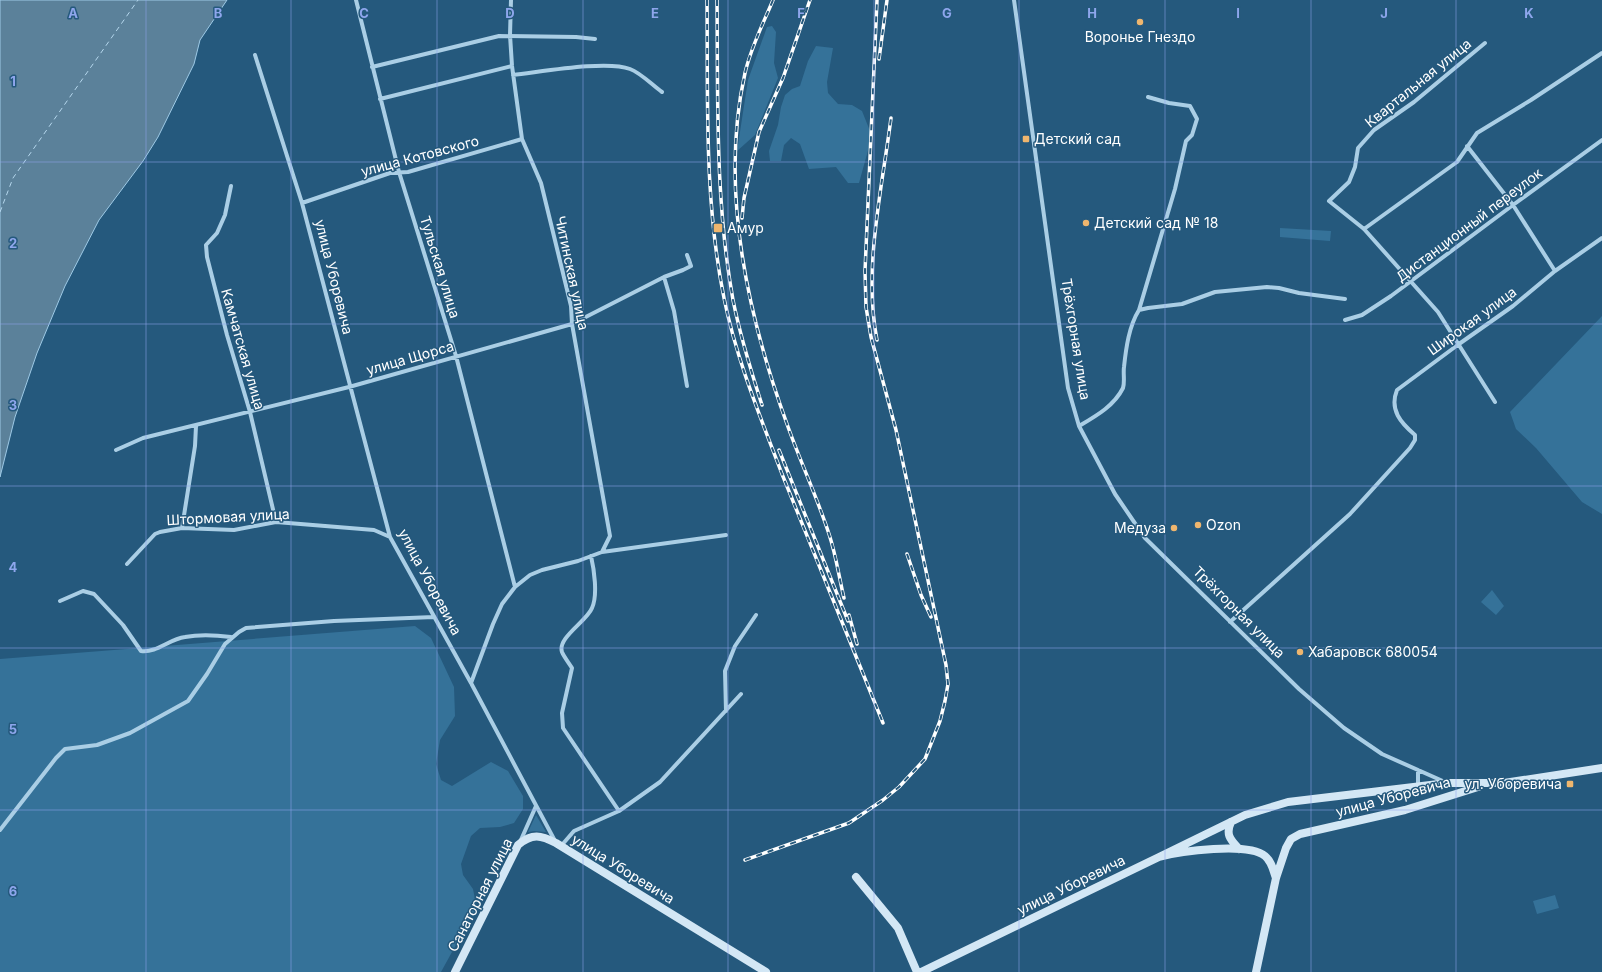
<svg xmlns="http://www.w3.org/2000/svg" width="1602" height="972" font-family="Inter,sans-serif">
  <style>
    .green { fill: #357299 }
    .water { fill: #5b819a; stroke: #9ecae6 }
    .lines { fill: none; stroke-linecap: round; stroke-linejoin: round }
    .ferry { stroke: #b5d7ed; stroke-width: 1; stroke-dasharray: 5 4; stroke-linecap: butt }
    .minor { stroke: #aacee5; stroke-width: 4 }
    .secondary { stroke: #d3e7f5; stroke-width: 8 }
    .rail-casing { stroke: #fff; stroke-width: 3.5 }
    .rail { stroke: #25597d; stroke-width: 2; stroke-dasharray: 6; stroke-linecap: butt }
    .grid { fill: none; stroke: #8ea6ec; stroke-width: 1; stroke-opacity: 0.55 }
    .poi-dot { fill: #efb66e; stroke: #25597d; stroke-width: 1.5 }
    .labels { text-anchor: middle; stroke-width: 3; stroke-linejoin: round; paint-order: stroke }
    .poi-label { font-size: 14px; fill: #fff; stroke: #25597d; text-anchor: start }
    .street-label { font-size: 14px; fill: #fff; stroke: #25597d }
    .grid-label { font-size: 13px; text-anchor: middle; font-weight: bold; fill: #8ea6ec; stroke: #25597d; stroke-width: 3; stroke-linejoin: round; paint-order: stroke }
  </style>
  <rect width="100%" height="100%" fill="#25597d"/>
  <!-- green -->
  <path class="green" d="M 772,26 L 776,32 L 774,63 L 778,78 L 755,135 L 737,151 L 748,80 L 767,27 Z
    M 816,46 L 833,48 L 827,82 L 828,93 L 838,104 L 852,105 L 862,111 L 872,136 L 859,183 L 848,183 L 836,167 L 809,169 L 800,144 L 791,138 L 784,145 L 781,161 L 770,161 L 769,151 L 778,125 L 781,107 L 785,95 L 792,89 L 800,86 L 808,61 Z
    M 1280,228 L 1331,231 L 1330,241 L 1280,237 Z
    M 1602,316 L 1602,514 L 1582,502 L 1536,448 L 1516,429 L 1510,412 Z
    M 1492,590 L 1504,606 L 1496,615 L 1481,602 Z
    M 415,626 L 431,638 L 454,687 L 455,716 L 440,740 L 436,764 L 441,780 L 452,786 L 491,762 L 508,771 L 523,796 L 523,809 L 514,823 L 500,827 L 480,828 L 471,836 L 461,864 L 463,875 L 473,889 L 476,904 L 475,910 L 441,972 L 0,972 L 0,659 Z
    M 536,815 L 546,832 L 534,831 L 528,832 Z
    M 1555,895 L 1559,908 L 1537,914 L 1533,901 Z"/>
  <!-- water -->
  <path class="water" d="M 0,0 L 227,0 L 200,40 L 194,64 L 158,137 L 143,161 L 99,220 L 65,286 L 37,353 L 15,417 L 0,477 Z"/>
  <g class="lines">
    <!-- ferry -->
    <path class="ferry" d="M 0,212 L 13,178 L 138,0"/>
    <!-- minor -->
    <path class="minor" d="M 356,0 L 399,172 L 456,356 L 515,587
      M 511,0 L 510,35 L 512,66 L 522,139 L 541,183 L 571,306 L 572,324 L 610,536 L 602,552
      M 1014,0 L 1068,388 L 1079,426 L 1115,494 L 1145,538 L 1299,689 L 1344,728 L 1382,754 L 1445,782
      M 1485,43 L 1414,102 L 1374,130 L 1358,148 L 1355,167 L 1349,182 L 1329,201 L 1364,229 L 1438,312 L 1495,402
      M 255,55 L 302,203 L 390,537 L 471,683 L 555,841
      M 372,67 L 499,36 L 576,37 L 595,39
      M 513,75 C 541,72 606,60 630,69 C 641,73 652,85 662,92
      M 380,99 L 512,66
      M 1467,146 L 1513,205 L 1555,271
      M 231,186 L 225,215 L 217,233 L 206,245 L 207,257 L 227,335 L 250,412 L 276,522
      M 302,203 L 390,173 L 408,172 L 522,139
      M 1364,229 L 1457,162 L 1477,133 L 1531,100 L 1602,53
      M 664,277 L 674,311 L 687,386
      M 1139,310 L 1148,308 L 1182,304 L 1215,292 L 1267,287 L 1279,288 L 1299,293 L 1345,299
      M 1345,320 L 1362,315 L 1391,296 L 1513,205 L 1602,140
      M 1079,426 C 1096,416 1114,406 1123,388 C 1125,382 1123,373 1124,367 C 1126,348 1129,326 1139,310 L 1175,189 L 1186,141 L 1192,135 L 1197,119 L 1190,106 L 1169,103 L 1148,97
      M 116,450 L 143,438 L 349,387 L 572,324 L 664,277 L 683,270 L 691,266 L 687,255
      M 182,528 L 195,446 L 196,426
      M 591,556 C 594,569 598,595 592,608 C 587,621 557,638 562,652 C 564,657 569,663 572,668 L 562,713 L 563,728 L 619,811
      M 127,564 L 155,534 L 160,532 L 182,528 L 234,530 L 276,522 L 374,530 L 390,537
      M 60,601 L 83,591 L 94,594 L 123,625 L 141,651 C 157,653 169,639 185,637 C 200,634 216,635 231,637
      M 1230,622 L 1350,514 L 1410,448 L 1415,440 L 1415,435 C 1401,423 1389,410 1397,390 L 1459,344 L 1513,306 L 1555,271 L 1602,238
      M 471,683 L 493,624 L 502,604 L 515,587 L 530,575 L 542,570 L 578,561 L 602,552 L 726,535
      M 726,711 L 725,671 L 735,646 L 756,615
      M 1418,785 L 1418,770
      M 0,830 L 56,758 L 65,749 L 97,745 L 130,733 L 188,701 L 207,674 L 225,644 L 239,632 L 246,628 L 334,621 L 434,617
      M 520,842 L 536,806
      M 561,846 L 574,831 L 619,811 L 660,782 L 741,694"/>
    <!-- secondary -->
    <path class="secondary" d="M 1231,822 C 1225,835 1231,840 1239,849
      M 1159,857 L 1245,815 L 1288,802 L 1447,783 L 1504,783 L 1602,768
      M 856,877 L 898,928 L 917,972
      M 455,972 L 518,845 C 532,833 541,835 556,843 L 766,972
      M 921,972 L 1159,857 C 1180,851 1248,842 1265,856 C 1272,862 1273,870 1276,878
      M 1256,972 L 1276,878 L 1286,848 L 1291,839 L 1300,834 L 1405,810 L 1478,787"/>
    <!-- rail casing -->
    <g class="rail-casing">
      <path id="rail" d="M 707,0 C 708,100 704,200 724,298 C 736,358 760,416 782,474 C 815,557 850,640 883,723
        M 717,0 C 718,100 715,201 733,300 C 740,335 751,371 762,405
        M 773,0 C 763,24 751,47 745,73 C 719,189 747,314 787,424 C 800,461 817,497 829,534 C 836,555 839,577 844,598
        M 879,59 L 887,0
        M 742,218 L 744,198 L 759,132 L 783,78 L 810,0
        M 877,340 C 863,269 882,189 891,118
        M 779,450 L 848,621
        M 907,554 L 921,595 L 931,617
        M 849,615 L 857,644
        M 745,860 L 849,823 L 883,800 L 899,787 L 925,759 L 940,721 L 945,701 L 948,684 L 946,665 L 896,430 L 871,337 L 866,307 L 865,271 L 877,0"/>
    </g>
    <!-- rail -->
    <use href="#rail" class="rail"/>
  </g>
  <!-- grid -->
  <path class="grid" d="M 146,0 L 146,972M 291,0 L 291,972M 437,0 L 437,972M 583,0 L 583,972M 728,0 L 728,972M 874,0 L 874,972M 1019,0 L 1019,972M 1165,0 L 1165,972M 1311,0 L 1311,972M 1456,0 L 1456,972M 0,162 L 1602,162M 0,324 L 1602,324M 0,486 L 1602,486M 0,648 L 1602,648M 0,810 L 1602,810"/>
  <!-- markers -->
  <g class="poi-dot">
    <circle cx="1140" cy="22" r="4"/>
    <rect x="1022" y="135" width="8" height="8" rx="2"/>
    <circle cx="1086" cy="223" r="4"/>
    <rect x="713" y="223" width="10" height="10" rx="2"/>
    <circle cx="1198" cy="525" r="4"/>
    <circle cx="1174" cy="528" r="4"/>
    <circle cx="1300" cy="652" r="4"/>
    <rect x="1566" y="780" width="8" height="8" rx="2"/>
  </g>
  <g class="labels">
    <!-- poi labels -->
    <g class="poi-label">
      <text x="1140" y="42" text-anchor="middle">Воронье Гнездо</text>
      <text x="1034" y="144">Детский сад</text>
      <text x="1094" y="228">Детский сад № 18</text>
      <text x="727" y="233">Амур</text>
      <text x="1206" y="530">Ozon</text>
      <text x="1166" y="533" text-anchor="end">Медуза</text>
      <text x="1308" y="657">Хабаровск 680054</text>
      <text x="1562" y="789" text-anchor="end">ул. Уборевича</text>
    </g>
    <!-- street labels -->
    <g class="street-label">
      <text transform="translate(1418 83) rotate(-39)" y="5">Квартальная улица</text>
      <text transform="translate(420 156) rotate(-15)" y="5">улица Котовского</text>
      <text transform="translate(1469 225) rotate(-37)" y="5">Дистанционный переулок</text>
      <text transform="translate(440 267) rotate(73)" y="5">Тульская улица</text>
      <text transform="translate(572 273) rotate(78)" y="5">Читинская улица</text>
      <text transform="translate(334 277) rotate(76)" y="5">улица Уборевича</text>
      <text transform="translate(1472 321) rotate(-36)" y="5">Широкая улица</text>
      <text transform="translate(1076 339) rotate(81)" y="5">Трёхгорная улица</text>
      <text transform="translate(243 349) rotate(74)" y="5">Камчатская улица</text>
      <text transform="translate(410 358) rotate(-16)" y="5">улица Щорса</text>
      <text transform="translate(228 517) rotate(-3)" y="5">Штормовая улица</text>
      <text transform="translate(430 582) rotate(62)" y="5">улица Уборевича</text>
      <text transform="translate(1239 612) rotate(45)" y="5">Трёхгорная улица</text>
      <text transform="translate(1393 797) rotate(-15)" y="5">улица Уборевича</text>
      <text transform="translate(623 869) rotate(32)" y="5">улица Уборевича</text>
      <text transform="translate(1071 885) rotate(-26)" y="5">улица Уборевича</text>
      <text transform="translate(480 895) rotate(-63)" y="5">Санаторная улица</text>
    </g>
  </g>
  <g class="grid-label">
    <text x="73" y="18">A</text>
    <text x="218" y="18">B</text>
    <text x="364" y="18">C</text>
    <text x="510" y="18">D</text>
    <text x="655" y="18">E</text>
    <text x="801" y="18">F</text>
    <text x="947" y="18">G</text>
    <text x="1092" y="18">H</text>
    <text x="1238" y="18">I</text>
    <text x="1384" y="18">J</text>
    <text x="1529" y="18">K</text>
    <text x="13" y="86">1</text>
    <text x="13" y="248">2</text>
    <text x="13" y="410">3</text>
    <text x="13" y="572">4</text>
    <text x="13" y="734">5</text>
    <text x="13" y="896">6</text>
  </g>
</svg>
